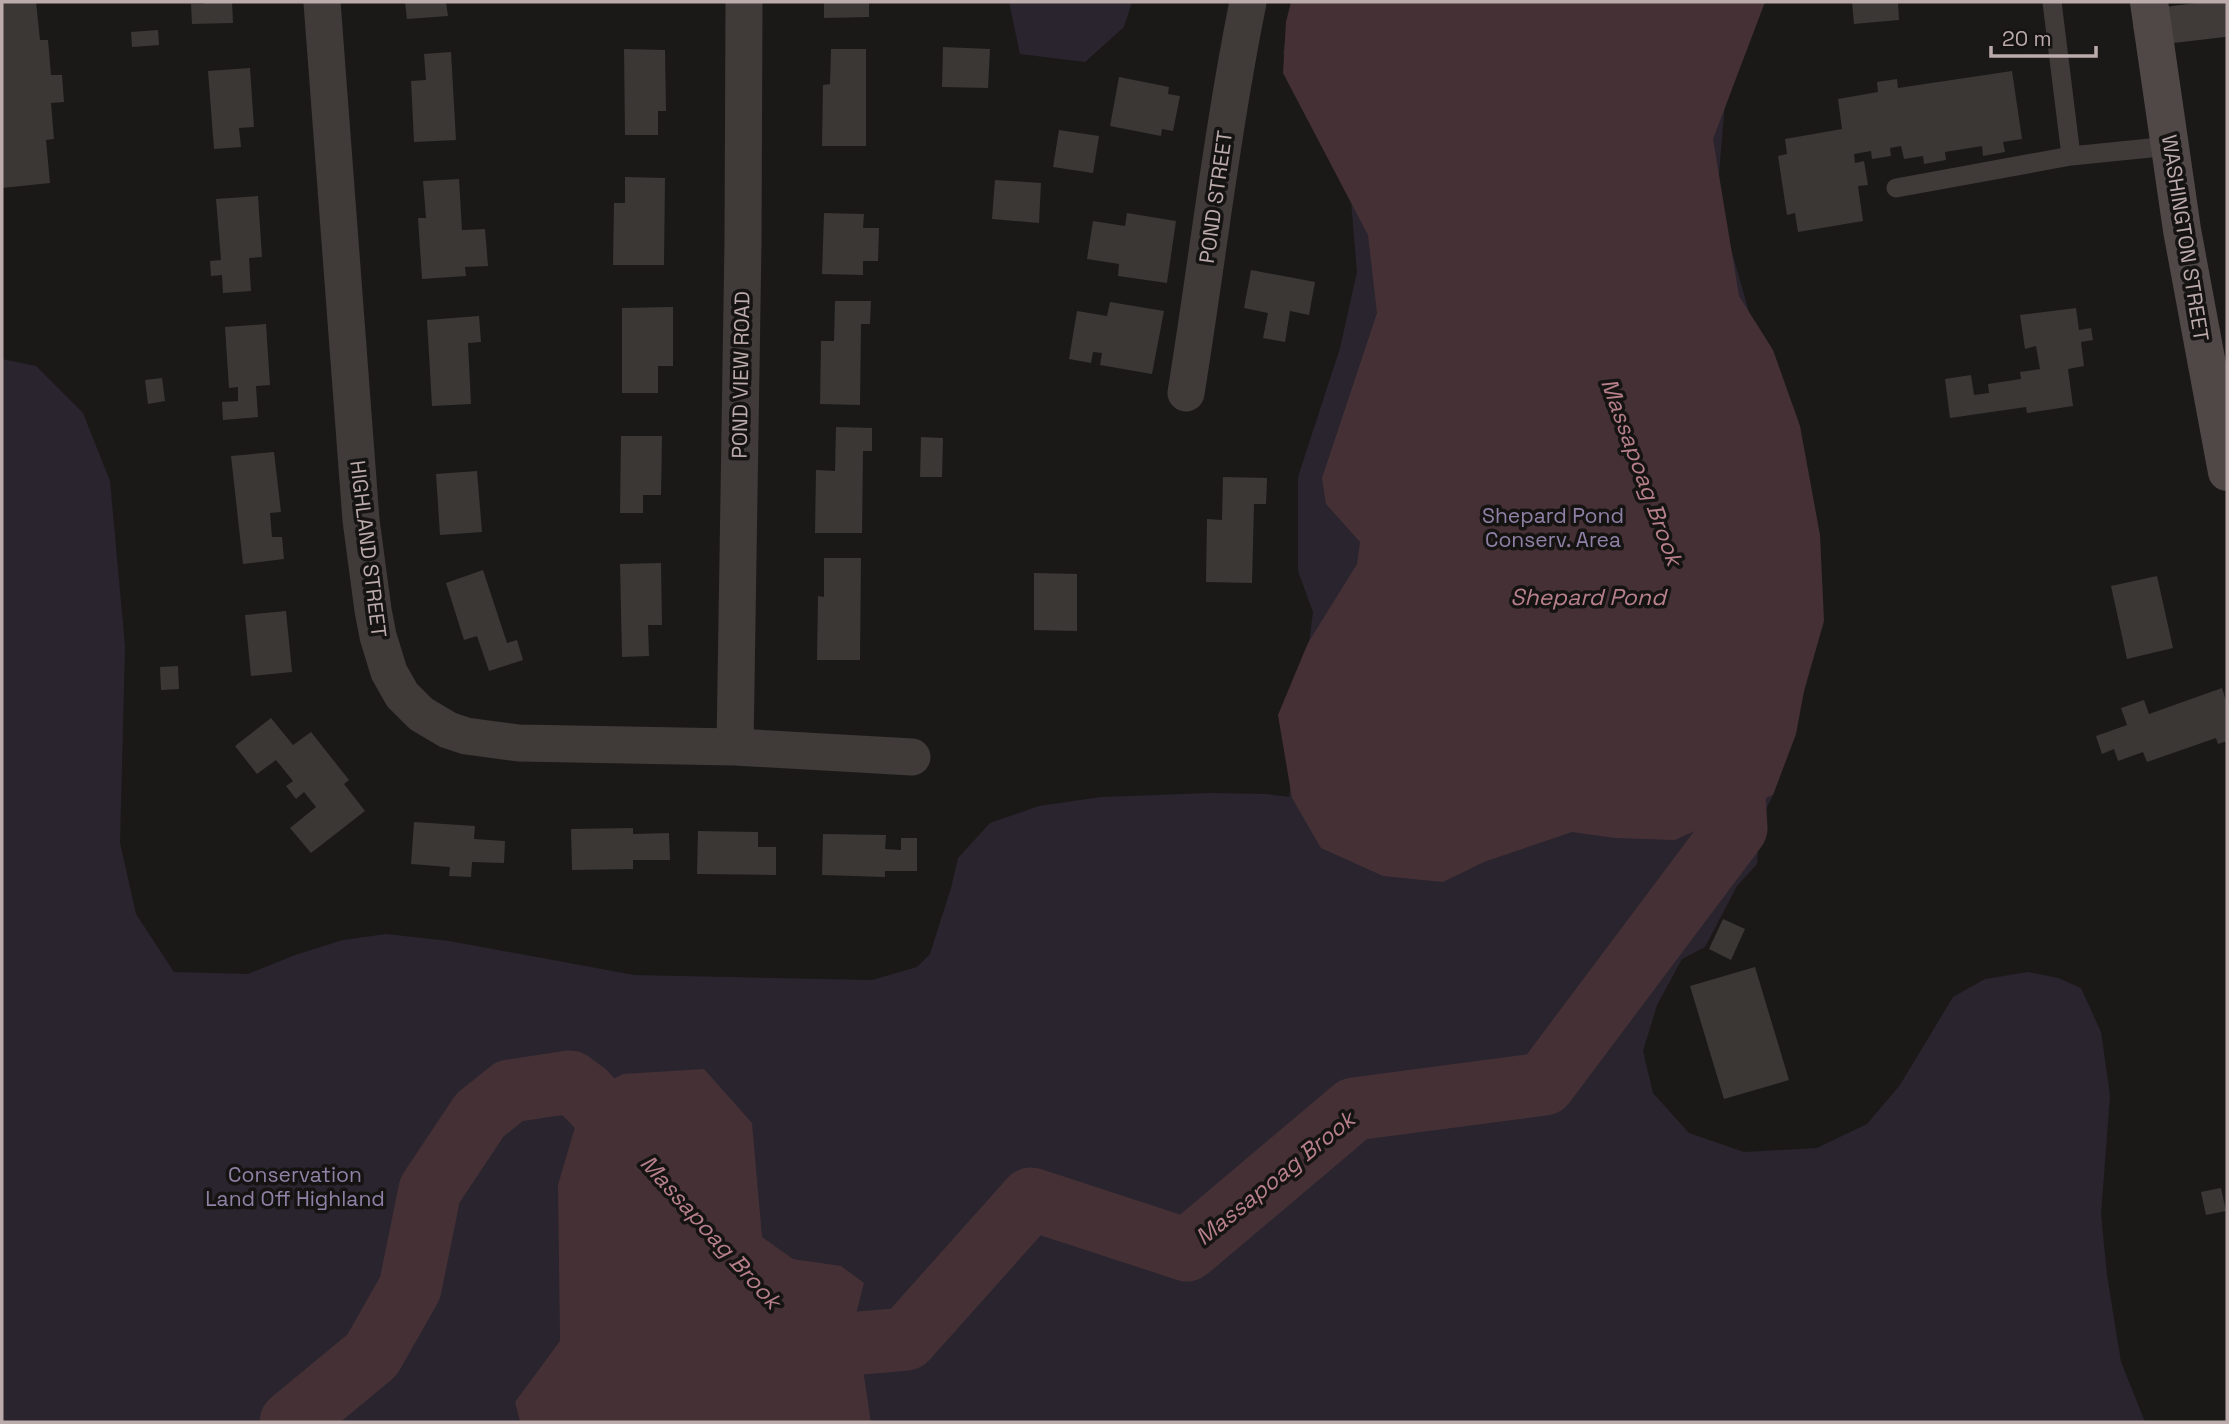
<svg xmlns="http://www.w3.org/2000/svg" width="2229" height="1424" font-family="'Space Grotesk',sans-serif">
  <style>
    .green { fill: #29242e }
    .water { fill: #453135 }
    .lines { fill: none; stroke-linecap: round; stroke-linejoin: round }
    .river { stroke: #453135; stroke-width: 63 }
    .building { fill: #3a3735 }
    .service { stroke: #403b39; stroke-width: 19 }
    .minor { stroke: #403b39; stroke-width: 37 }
    .secondary { stroke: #504847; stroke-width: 38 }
    .labels { text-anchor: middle; stroke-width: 7; stroke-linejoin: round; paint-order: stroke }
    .street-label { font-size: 21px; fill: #bbabaa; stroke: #161413 }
    .park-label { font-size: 21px; fill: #9081a7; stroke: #161413 }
    .water-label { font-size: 23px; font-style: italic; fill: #b7808b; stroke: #161413 }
  </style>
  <rect width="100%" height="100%" fill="#1b1918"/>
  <!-- green -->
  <path class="green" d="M 1009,2 L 1132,2 L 1124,27 L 1085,62 L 1020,54 Z
    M 1293,2 L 1727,78 L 1717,199 L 1754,330 L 1762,800 L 1773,795 L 1760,822 L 1757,864 L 1737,886 L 1705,947 L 1682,959 L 1657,1005 L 1643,1051 L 1653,1093 L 1689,1133 L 1744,1152 L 1817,1148 L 1867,1124 L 1900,1085 L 1953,997 L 1985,979 L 2028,972 L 2058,978 L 2081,988 L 2101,1032 L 2110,1095 L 2101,1214 L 2107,1275 L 2121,1362 L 2145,1422 L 871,1422 L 865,1387 L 515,1401 L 520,1422 L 2,1422 L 2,359 L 36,366 L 83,413 L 110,481 L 125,646 L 120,843 L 136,914 L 174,972 L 248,974 L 295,955 L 343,940 L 386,934 L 449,941 L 634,975 L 872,980 L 917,967 L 930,954 L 951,888 L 958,858 L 990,823 L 1039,806 L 1101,797 L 1211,793 L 1266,794 L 1289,797 L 1313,612 L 1298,571 L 1298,477 L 1340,348 L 1357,272 L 1351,201 L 1311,104 L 1283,53 Z"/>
  <!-- water -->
  <path class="water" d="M 1291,2 L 1765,2 L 1713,139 L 1739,296 L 1773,350 L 1800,426 L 1820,535 L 1824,621 L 1804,691 L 1796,734 L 1773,795 L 1675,840 L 1615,838 L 1572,832 L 1484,862 L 1443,882 L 1383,876 L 1321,848 L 1292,798 L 1278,715 L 1308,643 L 1357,564 L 1360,542 L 1326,504 L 1322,478 L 1377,313 L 1368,235 L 1283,73 L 1286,22 Z
    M 704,1069 L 752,1123 L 762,1237 L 793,1259 L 841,1266 L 864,1283 L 855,1318 L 871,1422 L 520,1422 L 515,1402 L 560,1341 L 558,1185 L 585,1093 L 623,1074 Z"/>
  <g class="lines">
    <!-- river -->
    <path class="river" d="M 786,1315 L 815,1347 L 906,1339 L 1031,1199 L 1187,1250 L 1354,1109 L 1544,1084 L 1736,828 L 1730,728
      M 291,1422 L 372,1355 L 410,1288 L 430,1190 L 480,1115 L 510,1091 L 570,1082 L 585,1093 L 645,1157"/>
  </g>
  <!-- building -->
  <path class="building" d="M 2,2 L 36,2 L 40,40 L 48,40 L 51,75 L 62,75 L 64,102 L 51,103 L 54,139 L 46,140 L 50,183 L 2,188 Z
    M 204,2 L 232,2 L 233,23 L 192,24 L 191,4 L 204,4 Z
    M 405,2 L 446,2 L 448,16 L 407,19 Z
    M 824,2 L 869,2 L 869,17 L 824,18 Z
    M 1852,2 L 1898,2 L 1899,20 L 1854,24 Z
    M 158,30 L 159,45 L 132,47 L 131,32 Z
    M 943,47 L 990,49 L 988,88 L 942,87 Z
    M 624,49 L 665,50 L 666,111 L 658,111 L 658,135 L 625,135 Z
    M 831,49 L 866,49 L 866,146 L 822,146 L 823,85 L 830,84 Z
    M 451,52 L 456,140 L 414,142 L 411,81 L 426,80 L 424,54 Z
    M 250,68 L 254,127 L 239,128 L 241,147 L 214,149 L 208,71 Z
    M 2012,71 L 2022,139 L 2003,142 L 2005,152 L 1983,156 L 1982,146 L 1945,152 L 1946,160 L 1924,164 L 1923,156 L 1904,159 L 1901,146 L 1890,148 L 1891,156 L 1872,159 L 1871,151 L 1854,154 L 1855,163 L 1864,161 L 1868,185 L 1858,186 L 1863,221 L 1798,232 L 1795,213 L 1787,215 L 1778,156 L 1787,154 L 1785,139 L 1842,129 L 1838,99 L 1878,92 L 1877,82 L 1897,79 L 1898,88 Z
    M 1119,77 L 1169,87 L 1168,94 L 1180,96 L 1173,131 L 1162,129 L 1161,136 L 1110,126 Z
    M 1059,130 L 1099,136 L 1093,173 L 1053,167 Z
    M 625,177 L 665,178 L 664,265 L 613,265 L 614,203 L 625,203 Z
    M 459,179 L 462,230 L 485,229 L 488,266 L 465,267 L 466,276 L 422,279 L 418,218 L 426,218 L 423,181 Z
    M 995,180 L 1041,183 L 1039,223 L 992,219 Z
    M 258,196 L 262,257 L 249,258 L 251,291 L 223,293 L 222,275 L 211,276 L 210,261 L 221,260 L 216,199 Z
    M 824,213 L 864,214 L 863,228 L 879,228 L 878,261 L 863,261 L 863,275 L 822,274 Z
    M 1127,213 L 1176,221 L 1167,283 L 1118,276 L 1119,264 L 1087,259 L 1093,221 L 1125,226 Z
    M 1251,270 L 1315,282 L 1309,315 L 1290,311 L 1285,342 L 1263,338 L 1268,313 L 1244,308 Z
    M 835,301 L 871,301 L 870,324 L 861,324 L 860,405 L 820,404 L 821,341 L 834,341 Z
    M 1110,302 L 1164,311 L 1152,374 L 1100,365 L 1102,353 L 1093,352 L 1091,363 L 1069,359 L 1077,311 L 1107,316 Z
    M 673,307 L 673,366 L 658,366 L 658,393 L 622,393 L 622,308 Z
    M 2076,308 L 2079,330 L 2091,328 L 2093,340 L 2081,342 L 2084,366 L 2068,369 L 2073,406 L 2027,413 L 2026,407 L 1950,418 L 1945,379 L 1971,375 L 1974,395 L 1989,393 L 1988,384 L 2021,379 L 2020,372 L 2040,369 L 2036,346 L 2025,349 L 2020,315 Z
    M 479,316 L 481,342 L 468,343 L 471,404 L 432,406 L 427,320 Z
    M 266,324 L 270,385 L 256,386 L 258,417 L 223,420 L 222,402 L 238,401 L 238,387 L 229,388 L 225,327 Z
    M 162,378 L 165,401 L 148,404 L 145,380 Z
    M 836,427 L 872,428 L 872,451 L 863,451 L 862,533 L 815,533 L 816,470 L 835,471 Z
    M 621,436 L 662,436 L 661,495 L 643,495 L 643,513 L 620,513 Z
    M 921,437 L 943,438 L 942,477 L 920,477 Z
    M 274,452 L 281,512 L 270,513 L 272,537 L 282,537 L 284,559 L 243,564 L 231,456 Z
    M 477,471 L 482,532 L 440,535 L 436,474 Z
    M 1223,477 L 1267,478 L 1266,504 L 1254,504 L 1252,583 L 1206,582 L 1207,519 L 1222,520 Z
    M 824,558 L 861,558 L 860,660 L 817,660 L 818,596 L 824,597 Z
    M 661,563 L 662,625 L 648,625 L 649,656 L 622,657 L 620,564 Z
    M 483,570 L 507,643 L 517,640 L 523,660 L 489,671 L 477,636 L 464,640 L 446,583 Z
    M 1034,573 L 1077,574 L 1077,631 L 1034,630 Z
    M 2157,576 L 2173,648 L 2127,659 L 2111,586 Z
    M 286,611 L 292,672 L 251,676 L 245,615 Z
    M 178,666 L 179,689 L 161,690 L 160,667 Z
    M 2222,688 L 2227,704 L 2227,741 L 2218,744 L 2216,738 L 2147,762 L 2143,752 L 2118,761 L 2114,749 L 2102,754 L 2096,736 L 2127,725 L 2121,708 L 2144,700 L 2149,714 Z
    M 271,718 L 293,745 L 311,732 L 349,780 L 344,784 L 365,811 L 311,853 L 290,828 L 316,807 L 304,792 L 296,799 L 286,786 L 293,781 L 276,760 L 257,774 L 235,746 Z
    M 414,822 L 475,826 L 474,839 L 505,841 L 504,863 L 472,862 L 471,877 L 449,876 L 450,867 L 411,864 Z
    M 633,828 L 633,834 L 669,833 L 670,860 L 633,860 L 633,869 L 572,870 L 571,829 Z
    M 698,831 L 758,832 L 758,847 L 776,847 L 776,875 L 697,874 Z
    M 823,834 L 886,835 L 885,849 L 901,850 L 901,838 L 917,838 L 917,871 L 885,871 L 885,877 L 822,875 Z
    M 1723,919 L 1745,929 L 1731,960 L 1709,949 Z
    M 1755,967 L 1789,1080 L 1724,1099 L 1690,986 Z
    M 2221,1188 L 2226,1211 L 2206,1215 L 2201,1192 Z"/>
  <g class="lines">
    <!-- service -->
    <path class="service" d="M 2052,2 L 2071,156 L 2170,146
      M 1896,188 L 2071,156"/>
    <!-- minor -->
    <path class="minor" d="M 322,2 L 361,520 L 373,610 L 378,636 L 389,672 L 402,695 L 421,714 L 448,730 L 466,736 L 519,743 L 735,747 L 912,757
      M 2152,27 L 2227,18
      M 1186,393 C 1207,263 1222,131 1248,2
      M 735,747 L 743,241 L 744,2"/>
    <!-- secondary -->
    <path class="secondary" d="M 2149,2 L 2182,230 L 2227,472"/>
  </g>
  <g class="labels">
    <!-- street labels -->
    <g class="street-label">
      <text transform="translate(1216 197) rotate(-82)" y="7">POND STREET</text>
      <text transform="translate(2185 238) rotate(81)" y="7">WASHINGTON STREET</text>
      <text transform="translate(741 375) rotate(-89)" y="7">POND VIEW ROAD</text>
      <text transform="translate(368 549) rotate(83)" y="7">HIGHLAND STREET</text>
    </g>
    <!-- park labels -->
    <g class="park-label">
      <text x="1553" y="523">Shepard Pond<tspan x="1553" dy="24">Conserv. Area</tspan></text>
      <text x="295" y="1182">Conservation<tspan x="295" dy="24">Land Off Highland</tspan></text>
    </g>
    <!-- water labels -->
    <g class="water-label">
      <text transform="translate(1642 472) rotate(70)" y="8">Massapoag Brook</text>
      <text x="1588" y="605">Shepard Pond</text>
      <text transform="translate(1275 1178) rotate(-39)" y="8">Massapoag Brook</text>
      <text transform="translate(711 1232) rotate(48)" y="8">Massapoag Brook</text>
    </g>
  </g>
  <!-- border -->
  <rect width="2229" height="1424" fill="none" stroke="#bbabaa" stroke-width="7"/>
  <!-- scale -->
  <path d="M1991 46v10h105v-10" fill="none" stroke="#bbabaa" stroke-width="3.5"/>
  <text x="2002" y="46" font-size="21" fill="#bbabaa" stroke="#161413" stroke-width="5" paint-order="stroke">20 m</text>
</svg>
